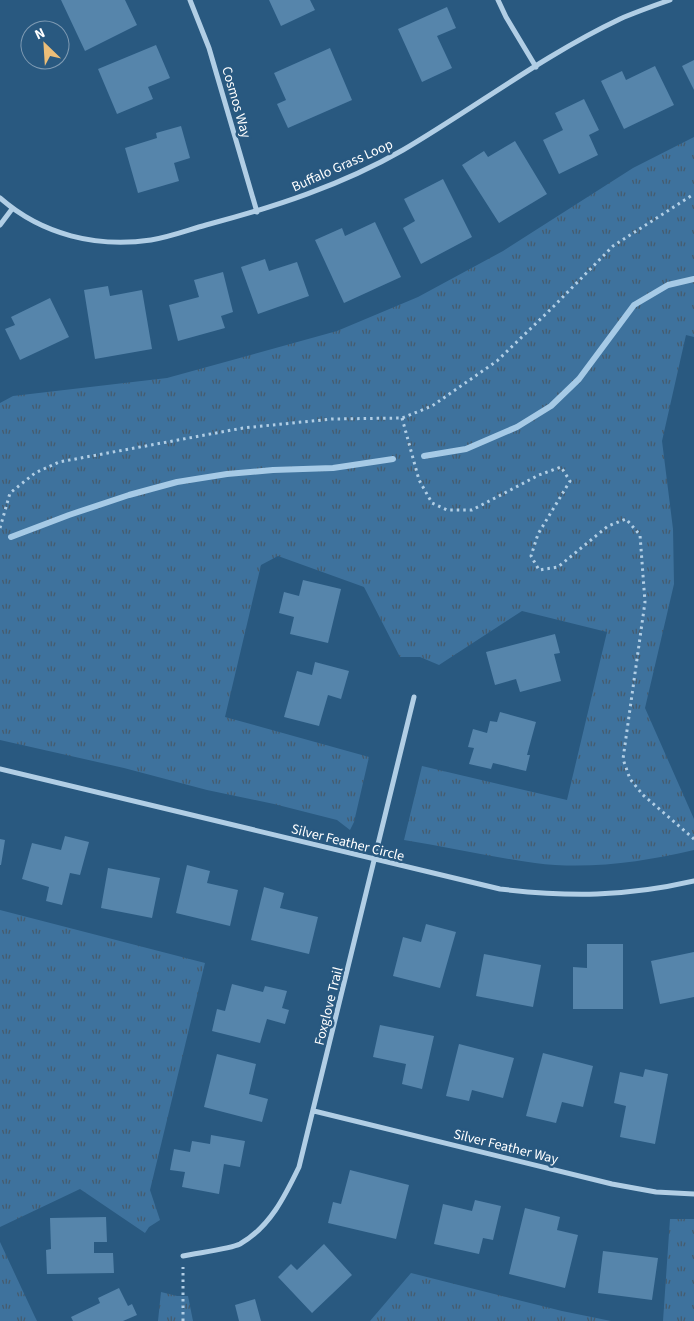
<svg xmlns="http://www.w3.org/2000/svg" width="694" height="1321" font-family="'Source Sans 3',sans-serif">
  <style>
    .grass { fill: url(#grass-tufts) }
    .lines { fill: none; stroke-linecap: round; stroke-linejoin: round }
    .stream { stroke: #a6cae6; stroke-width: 6 }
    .building { fill: #5685ab }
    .path { stroke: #b1cee5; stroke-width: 3; stroke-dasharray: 2.5 4; stroke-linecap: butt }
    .street { stroke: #b1cee5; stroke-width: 5 }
    .labels { text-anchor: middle; stroke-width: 5; stroke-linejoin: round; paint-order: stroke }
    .street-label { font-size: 14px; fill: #fff; stroke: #295980 }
  </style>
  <defs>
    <pattern id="grass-tufts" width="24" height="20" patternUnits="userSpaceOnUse" patternTransform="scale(1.25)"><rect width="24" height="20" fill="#3e729d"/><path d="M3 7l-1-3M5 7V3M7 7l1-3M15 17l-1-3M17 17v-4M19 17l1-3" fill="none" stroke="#465b6c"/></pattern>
  </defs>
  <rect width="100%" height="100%" fill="#295980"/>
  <!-- grass -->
  <path class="grass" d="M 694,137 L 694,337 L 686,335 L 662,441 L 673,529 L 674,584 L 645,708 L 694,819 L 694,850 C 643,862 587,870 535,863 C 491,857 447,847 404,840 L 422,766 L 567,800 L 607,632 L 522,611 L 439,665 L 420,657 L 400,657 L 364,587 L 278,556 L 261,565 L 225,717 L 369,757 L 354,822 L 350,830 L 337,820 L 274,804 L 207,790 L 124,768 L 0,740 L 0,403 L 13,396 L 167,378 L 337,331 L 418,297 L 503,251 L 633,168 Z
    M 0,910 L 205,963 L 150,1190 L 160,1220 L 149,1227 L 145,1233 L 80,1189 L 0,1227 Z
    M 670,1219 L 694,1219 L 694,1321 L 663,1321 Z
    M 0,1242 L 35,1317 L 37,1321 L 0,1321 Z
    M 411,1273 L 562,1311 L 611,1321 L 370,1321 Z
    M 161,1292 L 177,1296 L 188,1296 L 193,1321 L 158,1321 Z"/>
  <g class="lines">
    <!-- stream -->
    <path class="stream" d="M 424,456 L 466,449 L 517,427 L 551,406 L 579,379 L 634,305 L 668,285 L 694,279
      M 11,537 L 69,515 L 129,495 L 177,482 L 227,474 L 273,470 L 333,468 L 393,459"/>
  </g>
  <!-- building -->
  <path class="building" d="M 61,0 L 125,0 L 137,25 L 85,51 Z
    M 269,0 L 310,0 L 315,10 L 281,26 Z
    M 447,7 L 456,28 L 437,36 L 452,68 L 422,82 L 398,29 Z
    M 156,45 L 170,78 L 148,87 L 153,99 L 117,114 L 98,69 Z
    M 330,48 L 352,100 L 288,128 L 277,104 L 286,100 L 274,73 Z
    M 694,60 L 694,90 L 682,66 Z
    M 655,66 L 674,105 L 624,129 L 601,81 L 622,71 L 626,80 Z
    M 584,99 L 599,130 L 589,135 L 598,155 L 559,174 L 543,140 L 563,130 L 555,113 Z
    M 181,126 L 190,158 L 174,163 L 179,181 L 138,193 L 125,148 L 157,138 L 156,133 Z
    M 515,141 L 547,194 L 499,223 L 462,165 L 484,151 L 488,157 Z
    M 443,179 L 472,237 L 421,264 L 403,228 L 415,221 L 404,199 Z
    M 375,222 L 401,277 L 344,303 L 315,240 L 342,228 L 345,236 Z
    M 265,259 L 269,271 L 297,262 L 309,296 L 258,314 L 241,267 Z
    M 223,272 L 233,312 L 221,316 L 225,328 L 178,341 L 169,305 L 199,297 L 194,280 Z
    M 108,286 L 110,296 L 142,290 L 152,349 L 95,359 L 84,290 Z
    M 50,298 L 69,337 L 20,360 L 5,329 L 15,325 L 11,317 Z
    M 303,580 L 341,589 L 328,643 L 290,634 L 294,617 L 279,613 L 284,592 L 299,596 Z
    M 555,634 L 560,653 L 554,654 L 561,681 L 520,692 L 516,679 L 495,685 L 486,652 Z
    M 315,662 L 349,671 L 341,699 L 328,695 L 319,726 L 284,717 L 297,671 L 312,675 Z
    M 500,712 L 536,722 L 527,755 L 530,755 L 526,771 L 493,763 L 491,769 L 469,764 L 474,748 L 468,747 L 473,729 L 487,733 L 490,721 L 497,722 Z
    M 65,836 L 89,842 L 80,875 L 70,873 L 62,905 L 46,901 L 49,887 L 22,879 L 32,843 L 61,850 Z
    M 0,839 L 5,840 L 1,865 L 0,865 Z
    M 187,865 L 210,871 L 207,883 L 238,890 L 230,926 L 176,913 Z
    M 108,868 L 160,878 L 152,918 L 101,908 Z
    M 264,887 L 284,893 L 280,908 L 318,917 L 309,954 L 251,940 Z
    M 426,924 L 456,932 L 440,988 L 393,976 L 403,937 L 421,942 Z
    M 587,944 L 623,944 L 623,1009 L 573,1009 L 573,967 L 587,968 Z
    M 694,952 L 694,997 L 660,1004 L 651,961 Z
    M 484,954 L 541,965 L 533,1007 L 476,996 Z
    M 232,984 L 263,992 L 265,986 L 287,991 L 282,1008 L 289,1010 L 285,1024 L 267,1019 L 260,1043 L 212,1031 L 217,1009 L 225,1011 Z
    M 380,1025 L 434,1036 L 422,1089 L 402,1084 L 406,1064 L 373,1057 Z
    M 459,1044 L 514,1058 L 503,1098 L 472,1090 L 469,1101 L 446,1096 Z
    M 543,1053 L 593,1066 L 583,1107 L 562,1102 L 556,1123 L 526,1116 Z
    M 217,1054 L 256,1064 L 249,1094 L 268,1099 L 262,1122 L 204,1107 Z
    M 645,1069 L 668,1074 L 655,1144 L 620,1137 L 626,1106 L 614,1103 L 620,1072 L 643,1077 Z
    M 211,1135 L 245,1141 L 240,1167 L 224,1164 L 219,1194 L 182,1187 L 185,1172 L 170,1170 L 174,1149 L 190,1152 L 192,1141 L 210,1144 Z
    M 350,1170 L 409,1185 L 396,1239 L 328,1223 L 333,1202 L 341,1204 Z
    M 475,1200 L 501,1206 L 493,1240 L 483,1238 L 479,1254 L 434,1244 L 443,1204 L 472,1211 Z
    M 525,1208 L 560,1217 L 557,1230 L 578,1235 L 565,1288 L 509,1274 Z
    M 106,1217 L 107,1242 L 94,1242 L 94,1253 L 113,1253 L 114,1273 L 47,1274 L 46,1250 L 51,1249 L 50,1218 Z
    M 324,1244 L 352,1275 L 312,1313 L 278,1277 L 291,1264 L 297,1270 Z
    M 603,1251 L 658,1258 L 652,1300 L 598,1293 Z
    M 119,1288 L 128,1306 L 132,1304 L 137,1315 L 123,1321 L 73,1321 L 71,1317 L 100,1303 L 98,1298 Z
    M 255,1299 L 261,1321 L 239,1321 L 235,1305 Z"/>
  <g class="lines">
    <!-- path -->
    <path class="path" d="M 402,418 L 419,480 L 432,503 L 447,510 L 472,510 L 539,475 L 561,467 L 570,481 L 538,534 L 531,556 L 539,570 L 558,567 L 608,526 L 626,519 L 640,535 L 645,602 L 623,759 L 630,779 L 643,795 L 694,839
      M 0,528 L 10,493 L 35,473 L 59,462 L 243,428 L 332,419 L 402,418 L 432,406 L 497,361 L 554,306 L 613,246 L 694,194
      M 183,1321 L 183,1267"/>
    <!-- street -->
    <path class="street" d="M 190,0 L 209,48 L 257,212
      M 498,0 L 506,17 L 536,67
      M 0,198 C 42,235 97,248 151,240 C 170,237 188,230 206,225 C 275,207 342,185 403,150 C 476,107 544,55 620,19 C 636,12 653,6 670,0
      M 0,225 L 12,209
      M 0,769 L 500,889 C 569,897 625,897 694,881
      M 314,1111 L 612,1184 L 656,1192 L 694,1194
      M 183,1256 C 196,1253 230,1249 240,1244 C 270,1227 285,1196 299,1167 L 414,697"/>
  </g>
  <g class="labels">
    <!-- street labels -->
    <g class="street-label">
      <text transform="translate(237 102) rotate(74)" y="5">Cosmos Way</text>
      <text transform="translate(342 165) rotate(-24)" y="5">Buffalo Grass Loop</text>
      <text transform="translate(348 842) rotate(14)" y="5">Silver Feather Circle</text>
      <text transform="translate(328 1006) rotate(-76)" y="5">Foxglove Trail</text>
      <text transform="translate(506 1146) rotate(14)" y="5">Silver Feather Way</text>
    </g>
  </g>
  <!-- north arrow -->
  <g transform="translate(45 45) rotate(335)"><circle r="24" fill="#295980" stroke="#7f9bb3"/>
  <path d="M0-4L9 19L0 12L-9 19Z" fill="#ecbe78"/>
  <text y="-8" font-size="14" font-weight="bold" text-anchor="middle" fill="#ffffff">N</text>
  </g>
</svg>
